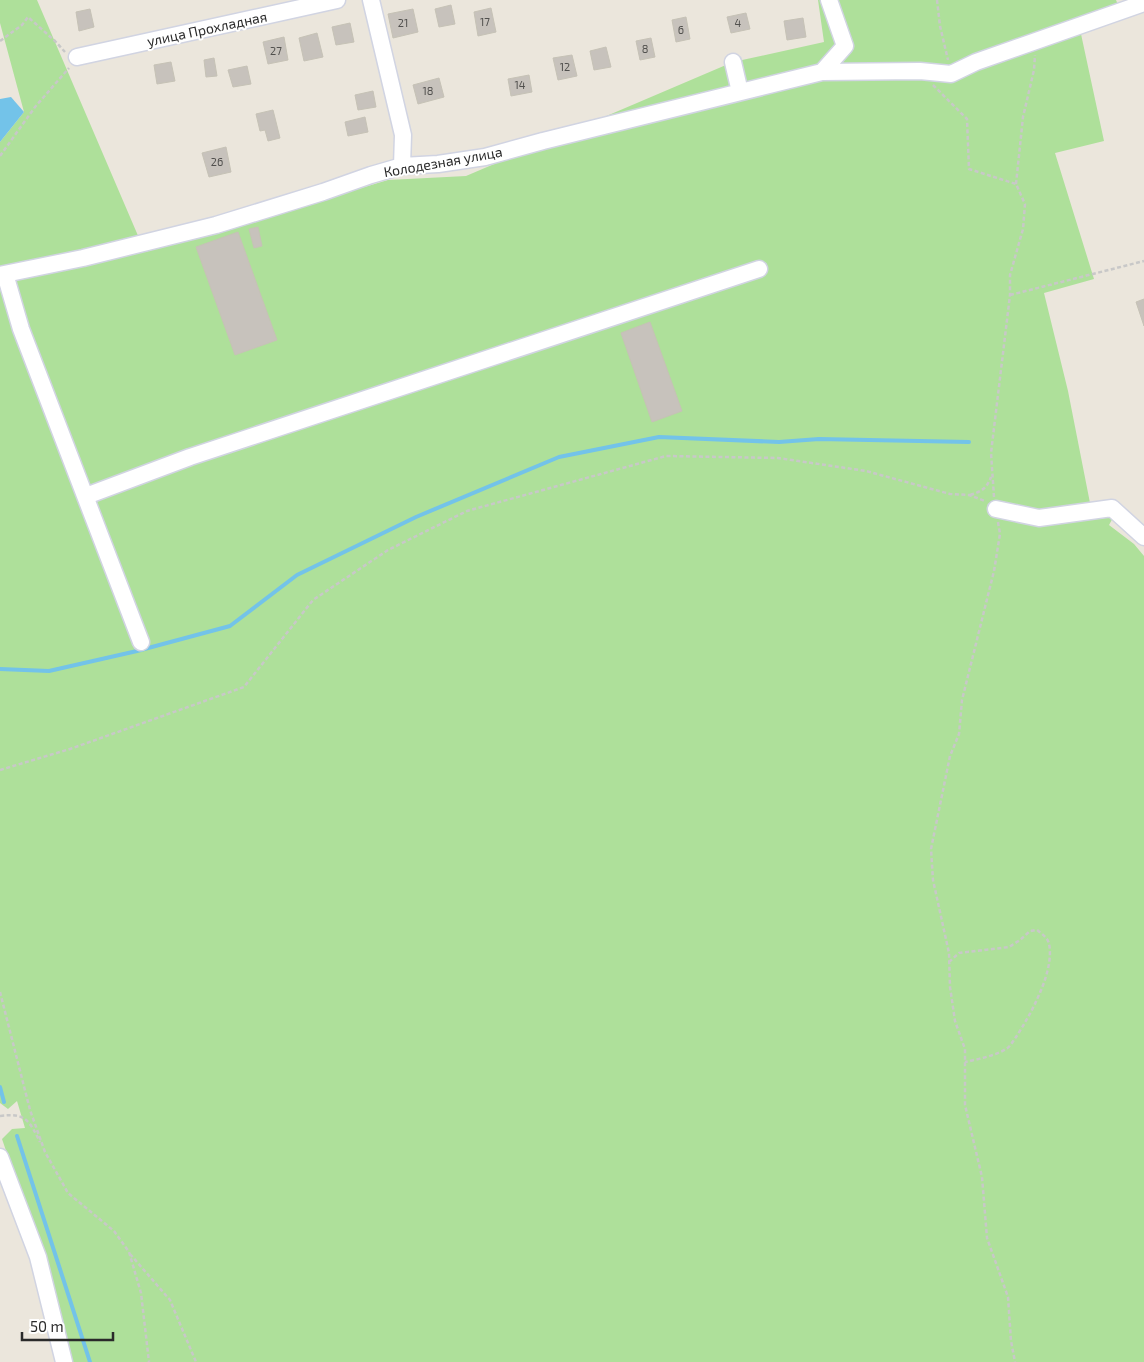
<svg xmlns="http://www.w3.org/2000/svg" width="1144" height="1362" font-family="'Exo 2',sans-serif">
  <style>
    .green { fill: #aee09a }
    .water { fill: #73c3e9 }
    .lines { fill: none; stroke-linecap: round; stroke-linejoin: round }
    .stream { stroke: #73c3e9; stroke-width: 4 }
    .building { fill: #c7c2bc; stroke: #c6c2b6 }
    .minor-casing { stroke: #d1d4e2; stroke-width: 19 }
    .path { stroke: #c8c8c8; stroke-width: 2.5; stroke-dasharray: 4 2.5; stroke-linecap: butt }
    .minor { stroke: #fff; stroke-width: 16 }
    .labels { text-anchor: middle; stroke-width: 4; stroke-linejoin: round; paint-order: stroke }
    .number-label { font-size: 11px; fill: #51504e }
    .street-label { font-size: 14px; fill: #2a2a2a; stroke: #fff }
  </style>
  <rect width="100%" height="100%" fill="#ebe6dc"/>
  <!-- green -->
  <path class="green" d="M 0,0 L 37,0 L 145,252 L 388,180 L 466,176 L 733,62 L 824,42 L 818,0 L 1116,0 L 1119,7 L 1077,23 L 1081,34 L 1104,141 L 1055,153 L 1094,279 L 1044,293 L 1068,391 L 1090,503 L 1114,516 L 1109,525 L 1134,544 L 1144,556 L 1144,1362 L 72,1362 L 60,1313 L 47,1270 L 2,1139 L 12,1129 L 25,1128 L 17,1101 L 8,1109 L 0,1103 L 0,142 L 24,112 L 0,23 Z"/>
  <!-- water -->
  <path class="water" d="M 11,97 L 24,112 L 0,142 L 0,99 Z"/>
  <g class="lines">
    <!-- stream -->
    <path class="stream" d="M 0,669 L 49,671 L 137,651 L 230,626 L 297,575 L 416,517 L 559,457 L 659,437 L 779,442 L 819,439 L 969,442
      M 0,1087 L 4,1102
      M 17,1136 L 90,1362"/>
  </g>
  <!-- building -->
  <path class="building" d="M 451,5 L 455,24 L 439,27 L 435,9 Z
    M 491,8 L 496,32 L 478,36 L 474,12 Z
    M 90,9 L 94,27 L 79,31 L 76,12 Z
    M 413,9 L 418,32 L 393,38 L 388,14 Z
    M 746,13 L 750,29 L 731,33 L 727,17 Z
    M 686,17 L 690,39 L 676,42 L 672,20 Z
    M 803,18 L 806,37 L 787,40 L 784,21 Z
    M 350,23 L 354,42 L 336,45 L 332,27 Z
    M 317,33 L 323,57 L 304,61 L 299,38 Z
    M 284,37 L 288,60 L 268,64 L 263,42 Z
    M 651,38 L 655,57 L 640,60 L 636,41 Z
    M 606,47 L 611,67 L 594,70 L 590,51 Z
    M 572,55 L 577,76 L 558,80 L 553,58 Z
    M 214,58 L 217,76 L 206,77 L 204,60 Z
    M 171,62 L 175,81 L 157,84 L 154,65 Z
    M 247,66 L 251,84 L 233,87 L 228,70 Z
    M 529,75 L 532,92 L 511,96 L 508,79 Z
    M 439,78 L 444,97 L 418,104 L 413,85 Z
    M 373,91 L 376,107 L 358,110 L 355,95 Z
    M 273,110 L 280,138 L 268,141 L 265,130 L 260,131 L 256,114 Z
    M 365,117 L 368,132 L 348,136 L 345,122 Z
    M 226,147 L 231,172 L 209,177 L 202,153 Z
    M 258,227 L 262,246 L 254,248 L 249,229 Z
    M 238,232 L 277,340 L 235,355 L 196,247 Z
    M 1144,299 L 1144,326 L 1136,302 Z
    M 650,322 L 682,411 L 652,422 L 621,333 Z"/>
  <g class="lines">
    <!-- minor casing -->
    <g class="minor-casing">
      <path id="minor" d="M 371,0 L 403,135 L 402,166
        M 77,57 L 337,0
        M 733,62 L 740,92
        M 822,72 L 845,46 L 829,0
        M 5,274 L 21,329 L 141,642
        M 0,275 L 83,258 L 216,225 L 323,192 L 371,175 L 402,166 L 438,164 L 485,157 L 543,141 L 822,72 L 920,71 L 951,74 L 976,62 L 1144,3
        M 86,496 L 190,457 L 759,269
        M 996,509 L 1039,518 L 1112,508 L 1144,537
        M 0,1157 L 38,1257 L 64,1362"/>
    </g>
    <!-- path -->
    <path class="path" d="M 937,0 L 940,26 L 948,60
      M 0,41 L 22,25 L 28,17 L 55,41 L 65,52
      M 933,85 L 967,119 L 969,169 L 1016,184 L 1025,204 L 1023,229 L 1010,275 L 1010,295 L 991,453 L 994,497
      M 0,156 L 35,107 L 69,68
      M 1016,184 L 1023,117 L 1034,70 L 1035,55
      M 1010,295 L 1144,261
      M 970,495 C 981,492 987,488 991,477
      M 998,522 L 1000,534 L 994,571 L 962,700 L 959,734 L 950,756 L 931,849 L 933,880 L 949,953 L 950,987 L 955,1021 L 965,1049 L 965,1105 L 982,1177 L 987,1238 L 1008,1297 L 1011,1341 L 1015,1362
      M 0,770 L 70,749 L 244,687 L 313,600 L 388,550 L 467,511 L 666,456 L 778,458 L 866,471 L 950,494 L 969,495 L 985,501
      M 949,962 L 959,953 L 1009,947 L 1020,940 L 1030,931 L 1037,930 C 1042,934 1048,938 1049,944 C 1055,971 1030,1016 1016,1037 C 1013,1041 1010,1047 1006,1049 C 994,1056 979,1059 965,1062
      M 0,992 L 30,1110 L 45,1152 L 68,1193 L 114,1231 L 129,1252 L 141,1293 L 149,1362
      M 0,1116 C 26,1112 30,1122 40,1142
      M 130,1254 L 170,1300 L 196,1362"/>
    <!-- minor -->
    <use href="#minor" class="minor"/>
  </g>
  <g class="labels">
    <!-- number labels -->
    <g class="number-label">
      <text x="485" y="26">17</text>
      <text x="403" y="27">21</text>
      <text x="738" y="27">4</text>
      <text x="681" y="34">6</text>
      <text x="645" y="53">8</text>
      <text x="276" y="55">27</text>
      <text x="565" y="71">12</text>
      <text x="520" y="89">14</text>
      <text x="428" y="95">18</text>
      <text x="217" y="166">26</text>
    </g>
    <!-- street labels -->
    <g class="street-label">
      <text transform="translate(207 29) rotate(-12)" y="5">улица Прохладная</text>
      <text transform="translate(443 162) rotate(-10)" y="5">Колодезная улица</text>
    </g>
  </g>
  <!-- scale -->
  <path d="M22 1332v8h91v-8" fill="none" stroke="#2a2a2a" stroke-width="2.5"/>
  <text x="30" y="1332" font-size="15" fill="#2a2a2a" stroke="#ffffff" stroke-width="4" paint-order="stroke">50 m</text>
</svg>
